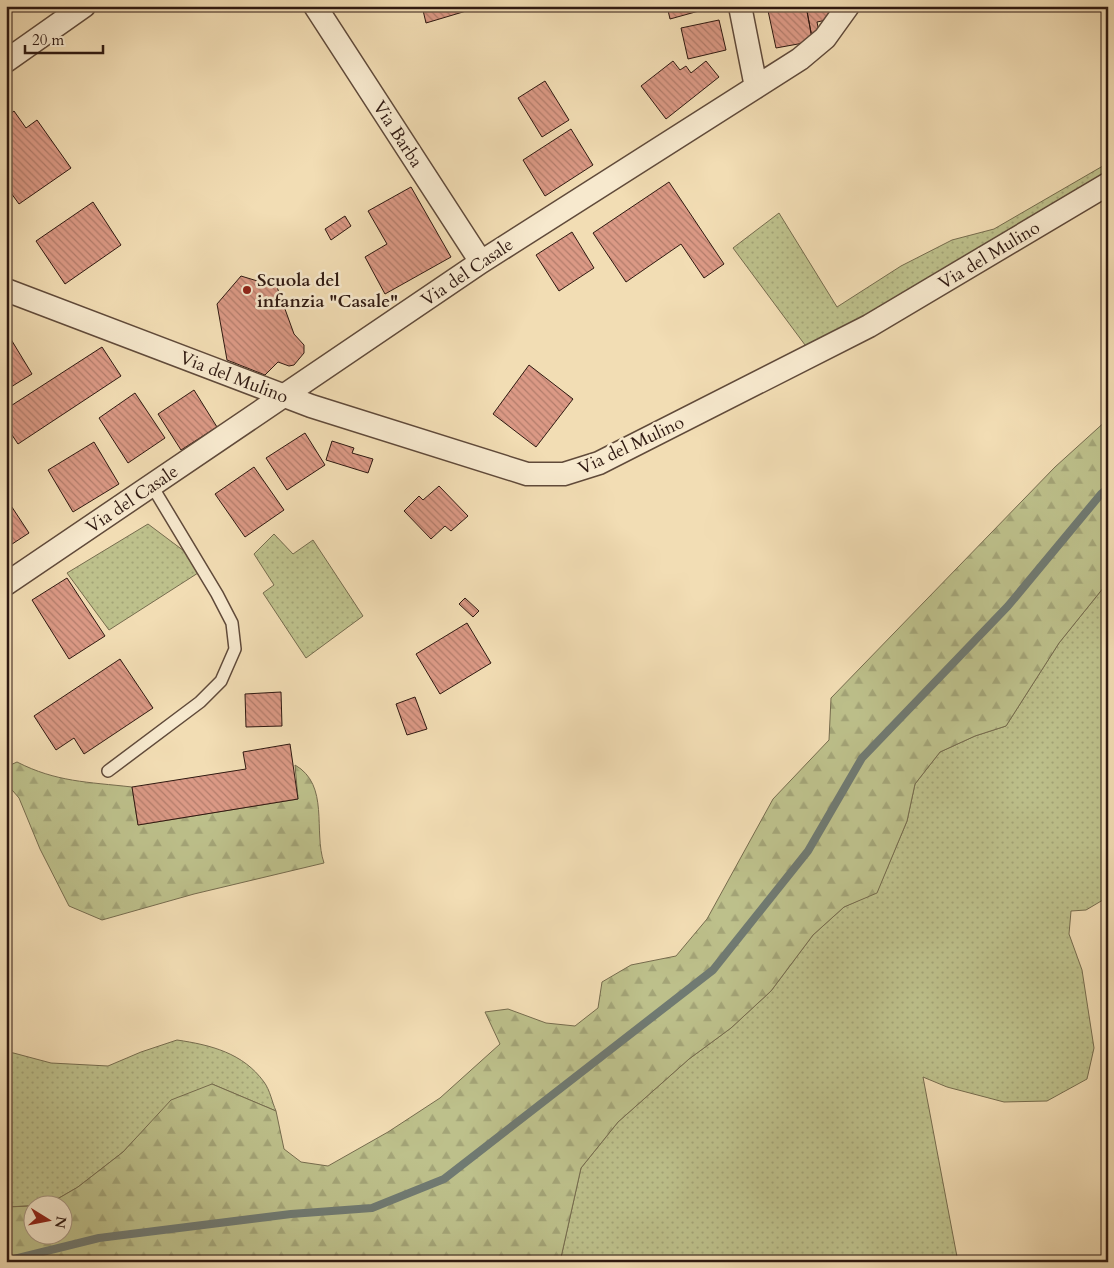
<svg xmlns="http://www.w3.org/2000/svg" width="1114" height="1268" font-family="Cardo,serif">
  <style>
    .grass { fill: url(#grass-dots); stroke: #766c4e }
    .forest { fill: url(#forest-firs); stroke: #766c4e }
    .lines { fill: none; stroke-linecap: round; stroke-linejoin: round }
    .stream { stroke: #707a72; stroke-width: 8 }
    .building { fill: url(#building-back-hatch); stroke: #2f1911 }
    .service-casing { stroke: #604a3a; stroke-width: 14 }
    .minor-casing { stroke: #604a3a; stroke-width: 25 }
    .service { stroke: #f7e9ce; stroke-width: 11 }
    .minor { stroke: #f7e9ce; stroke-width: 22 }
    .poi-dot { fill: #8f2418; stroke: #f7e9ce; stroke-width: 2 }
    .labels { text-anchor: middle; stroke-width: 5; stroke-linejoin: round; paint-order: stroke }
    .street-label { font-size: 18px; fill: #2f1911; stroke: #f7e9ce }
    .poi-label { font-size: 18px; font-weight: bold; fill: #2f1911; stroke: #f7e9ce; text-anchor: start }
  </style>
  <defs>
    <pattern id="grass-dots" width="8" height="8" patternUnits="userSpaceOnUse" patternTransform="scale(1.25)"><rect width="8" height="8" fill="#bdc08b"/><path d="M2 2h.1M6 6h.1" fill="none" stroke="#a3a477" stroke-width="1.8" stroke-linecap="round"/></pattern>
    <pattern id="forest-firs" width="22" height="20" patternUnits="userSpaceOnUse" patternTransform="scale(1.25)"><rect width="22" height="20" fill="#bdc08b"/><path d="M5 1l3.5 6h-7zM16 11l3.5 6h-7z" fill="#a3a477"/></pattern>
    <pattern id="building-back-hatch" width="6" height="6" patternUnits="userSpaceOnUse" patternTransform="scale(1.25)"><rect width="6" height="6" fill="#db9985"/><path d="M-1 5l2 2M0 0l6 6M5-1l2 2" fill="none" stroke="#b27c6b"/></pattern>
  </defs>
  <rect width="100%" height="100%" fill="#f2ddb4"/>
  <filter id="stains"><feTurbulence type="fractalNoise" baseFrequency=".004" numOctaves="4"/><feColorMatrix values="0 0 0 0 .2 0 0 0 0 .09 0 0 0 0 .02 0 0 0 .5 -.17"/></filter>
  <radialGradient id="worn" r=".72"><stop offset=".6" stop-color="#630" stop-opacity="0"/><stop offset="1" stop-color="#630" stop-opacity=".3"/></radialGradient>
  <!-- grass -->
  <path class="grass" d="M 1108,163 L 1108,181 L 811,353 L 733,248 L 779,213 L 837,307 L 901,266 L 952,240 L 994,229 Z
    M 148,524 L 188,554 L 198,573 L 109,630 L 67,573 Z
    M 274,534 L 293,554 L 313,540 L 363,616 L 306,658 L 263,593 L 274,585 L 254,554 Z
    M 1108,582 L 1108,897 L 1086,910 L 1071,911 L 1069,934 L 1082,970 L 1094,1048 L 1087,1079 L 1047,1101 L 1004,1102 L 947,1087 L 923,1077 L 958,1262 L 560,1262 L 581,1168 L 618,1122 L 689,1059 L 731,1028 L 771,991 L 813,935 L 844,907 L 877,892 L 907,821 L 915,784 L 940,752 L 975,736 L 1006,726 L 1059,643 Z
    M 177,1040 C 211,1045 243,1053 264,1082 C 270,1090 272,1102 276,1111 L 212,1084 L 141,1133 L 123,1152 L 78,1187 L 47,1205 L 6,1207 L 6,1051 L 51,1063 L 108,1066 L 141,1052 Z"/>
  <!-- forest -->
  <path class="forest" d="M 1108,419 L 1108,582 L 1059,643 L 1006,726 L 975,736 L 940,752 L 915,784 L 907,821 L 877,893 L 844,907 L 813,935 L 771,991 L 731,1028 L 689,1059 L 618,1122 L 581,1168 L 560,1262 L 6,1262 L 6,1207 L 32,1206 L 32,1236 L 62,1236 L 62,1206 L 36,1205 L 47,1205 L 78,1187 L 123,1152 L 171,1100 L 212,1084 L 276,1111 L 284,1149 L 301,1162 L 328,1166 L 388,1132 L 440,1098 L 500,1044 L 485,1012 L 508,1009 L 546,1023 L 575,1026 L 598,1008 L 602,982 L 631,965 L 676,956 L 707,919 L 773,799 L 829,740 L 831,698 L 1055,467 Z
    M 17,762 C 56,782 88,782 132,787 L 138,825 L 298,799 L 295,765 C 330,785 313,831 324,863 L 194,894 L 102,920 L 69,906 L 40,849 L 19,798 L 6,783 L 6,767 Z"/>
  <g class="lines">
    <!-- stream -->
    <path class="stream" d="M 6,1261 L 99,1238 L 291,1214 L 372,1208 L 444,1179 L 713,970 L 808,851 L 862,758 L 1008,606 L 1101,494 L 1108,488"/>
  </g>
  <!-- building -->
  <path class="building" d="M 422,6 L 483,6 L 426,23 Z
    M 667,6 L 717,6 L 670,19 Z
    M 767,6 L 806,6 L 812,38 L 809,42 L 776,48 Z
    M 806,6 L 833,6 L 836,18 L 817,22 L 820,37 L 812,38 Z
    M 719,20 L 726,50 L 688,59 L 681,28 Z
    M 673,61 L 680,70 L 686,66 L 691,73 L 706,61 L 719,77 L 666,119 L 641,86 Z
    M 545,81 L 569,120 L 542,137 L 518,98 Z
    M 14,111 L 26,128 L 37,120 L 71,168 L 19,204 L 6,186 L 6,117 Z
    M 571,129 L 593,165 L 545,196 L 523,160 Z
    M 669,182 L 724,264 L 704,278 L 681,244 L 626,282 L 593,233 Z
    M 411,187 L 451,257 L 385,294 L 365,257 L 387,244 L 368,211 Z
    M 93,202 L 121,245 L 65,284 L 36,241 Z
    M 345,216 L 351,226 L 331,240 L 325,229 Z
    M 572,232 L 594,268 L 559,291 L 536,255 Z
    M 241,276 L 277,287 L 294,334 L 304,345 L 304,353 L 294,365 L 289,366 L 278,362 L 265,375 L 227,360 L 217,304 Z
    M 9,336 L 32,374 L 6,390 L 6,338 Z
    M 102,347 L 121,376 L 18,444 L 6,426 L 6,409 Z
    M 529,365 L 573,399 L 536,447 L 493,414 Z
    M 194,390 L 217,427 L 181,450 L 158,414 Z
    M 135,393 L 165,438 L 128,463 L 99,418 Z
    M 305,433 L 325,465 L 287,490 L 266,458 Z
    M 332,441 L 354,448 L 352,453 L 373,459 L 368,473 L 326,460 Z
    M 94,442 L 119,484 L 73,512 L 48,470 Z
    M 254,467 L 284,510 L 245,537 L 215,494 Z
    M 439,486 L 468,516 L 451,531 L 445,526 L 431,539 L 404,511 L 419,496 L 423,500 Z
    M 6,498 L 29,533 L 6,548 Z
    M 67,578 L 105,636 L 69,659 L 32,600 Z
    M 465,598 L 479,611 L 473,617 L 459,604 Z
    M 467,623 L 491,663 L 440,694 L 416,654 Z
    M 120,659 L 153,708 L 84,754 L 74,738 L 56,750 L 34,716 Z
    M 281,692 L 282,726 L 246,727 L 245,694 Z
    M 415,697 L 427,729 L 407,735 L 396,704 Z
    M 290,744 L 298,799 L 138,825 L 132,787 L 246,769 L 243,752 Z"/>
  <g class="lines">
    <!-- service casing -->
    <g class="service-casing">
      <path id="service" d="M 108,771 L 200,702 L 221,681 L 235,649 L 232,623 L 217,594 L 152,486"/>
    </g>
    <!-- minor casing -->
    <g class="minor-casing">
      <path id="minor" d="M 315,6 L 481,262
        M 740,6 L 756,87
        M 6,61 L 84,6
        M 6,290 L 311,406 L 527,474 L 564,474 L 599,463 L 869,326 L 1108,184
        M 6,584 L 481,262 L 800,59 L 825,38 L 848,6"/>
    </g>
    <!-- service -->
    <use href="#service" class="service"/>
    <!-- minor -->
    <use href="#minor" class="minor"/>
  </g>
  <!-- markers -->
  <circle class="poi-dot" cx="247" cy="290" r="5"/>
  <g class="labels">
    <!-- street labels -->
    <g class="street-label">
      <text transform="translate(398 134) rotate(57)" y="6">Via Barba</text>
      <text transform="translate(989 255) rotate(-31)" y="6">Via del Mulino</text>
      <text transform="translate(467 272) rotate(-34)" y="6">Via del Casale</text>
      <text transform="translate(234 377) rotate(21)" y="6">Via del Mulino</text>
      <text transform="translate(631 445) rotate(-25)" y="6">Via del Mulino</text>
      <text transform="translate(132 499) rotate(-34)" y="6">Via del Casale</text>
    </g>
    <!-- poi labels -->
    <g class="poi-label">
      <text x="257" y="286">Scuola del<tspan x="257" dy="21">infanzia "Casale"</tspan></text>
    </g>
  </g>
  <!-- margin -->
  <rect width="1114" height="1268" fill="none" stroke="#f2ddb4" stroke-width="25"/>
  <rect x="8" y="8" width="1099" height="1253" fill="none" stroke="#2f1911" stroke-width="2.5"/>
  <rect x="12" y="12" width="1089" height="1243" fill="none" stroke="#2f1911"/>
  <!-- north arrow -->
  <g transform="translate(48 1220) rotate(100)"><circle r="24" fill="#f7e9ce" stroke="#a79682"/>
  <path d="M0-4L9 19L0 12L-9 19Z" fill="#8f2418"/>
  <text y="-8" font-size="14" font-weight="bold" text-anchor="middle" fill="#2f1911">N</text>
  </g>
  <!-- scale -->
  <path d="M25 45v8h78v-8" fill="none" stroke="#2f1911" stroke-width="2.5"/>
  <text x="32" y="45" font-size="15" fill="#2f1911" stroke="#f7e9ce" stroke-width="4" paint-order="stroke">20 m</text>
  <rect width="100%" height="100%" filter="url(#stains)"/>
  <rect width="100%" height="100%" fill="url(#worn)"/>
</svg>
